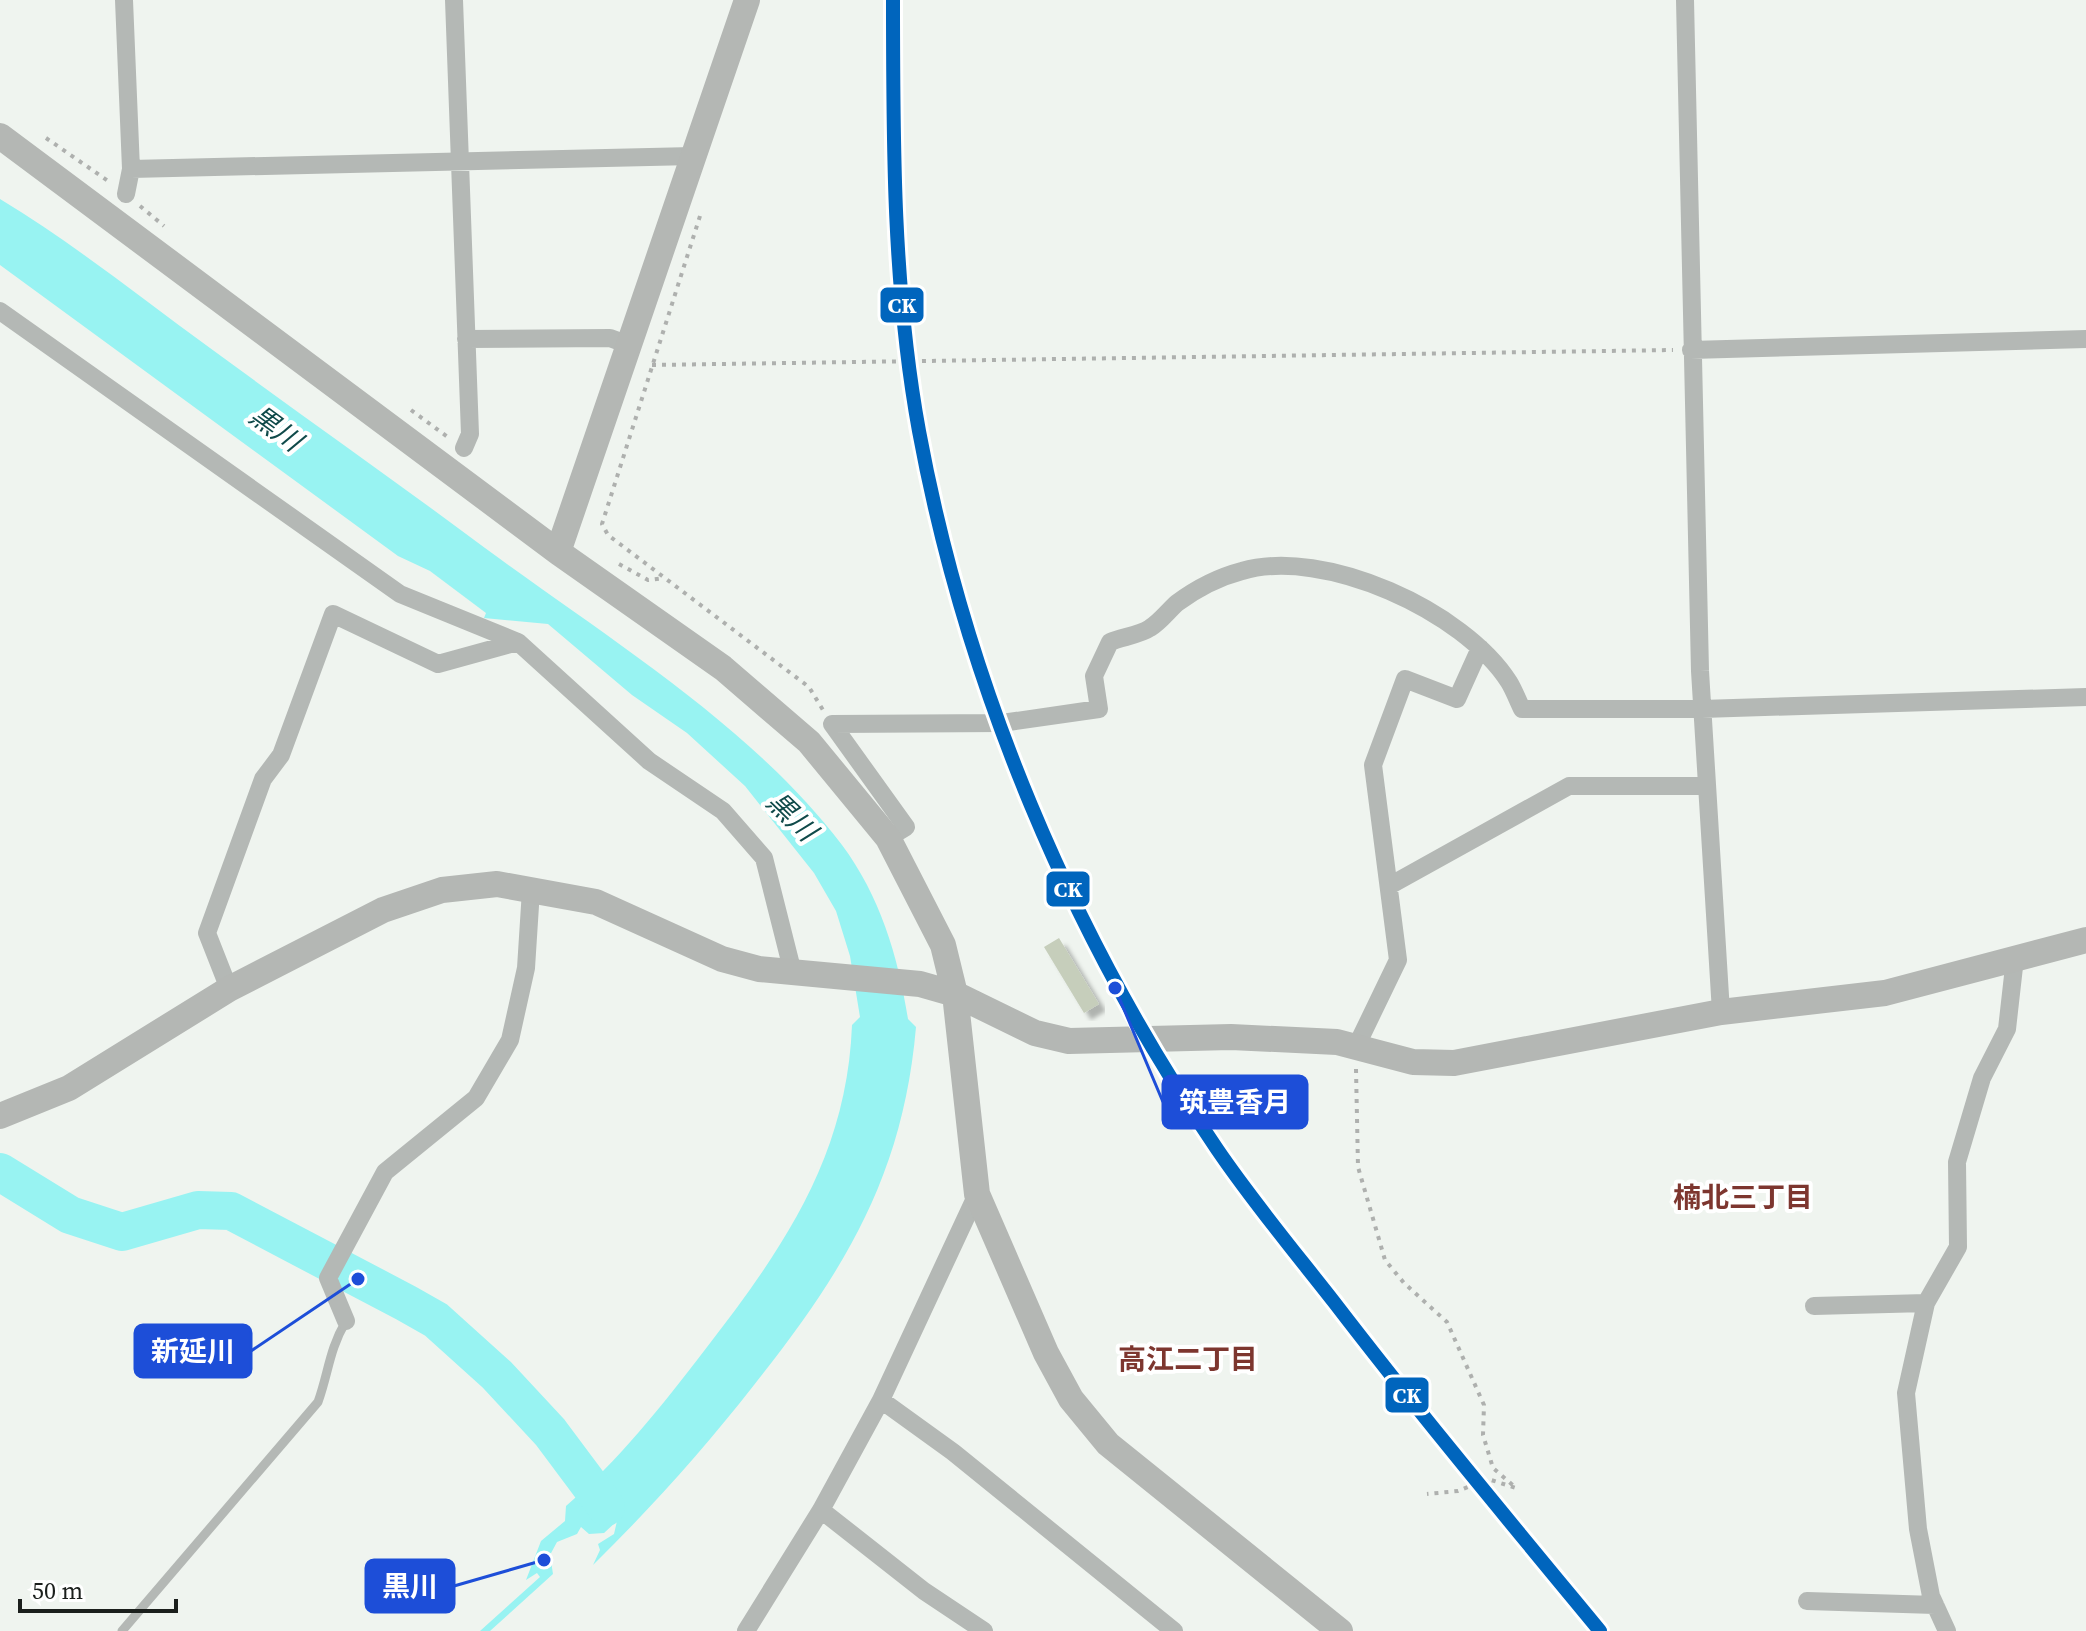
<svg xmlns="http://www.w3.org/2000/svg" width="2086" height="1631" font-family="'Source Serif 4','Noto Sans JP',serif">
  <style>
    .water { fill: #98f3f2 }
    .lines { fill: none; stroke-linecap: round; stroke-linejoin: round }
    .river { stroke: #98f3f2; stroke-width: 38 }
    .building { fill: #c6cebb; filter: url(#shadow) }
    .path { stroke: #aeb0ae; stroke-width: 4; stroke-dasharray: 4 6; stroke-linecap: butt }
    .lane { stroke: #b4b8b5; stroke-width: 9 }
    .street { stroke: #b4b8b5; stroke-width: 18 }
    .secondary { stroke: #b4b7b4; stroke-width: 26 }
    .rail-1-casing { stroke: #fff; stroke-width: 20 }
    .rail-1 { stroke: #0065bd; stroke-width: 14 }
    .labels { text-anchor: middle; stroke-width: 8; stroke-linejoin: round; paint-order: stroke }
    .water-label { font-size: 28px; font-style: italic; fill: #104a4a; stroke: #fff }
    .neighbourhood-label { font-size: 28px; font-weight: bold; fill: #7d362f; stroke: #fff }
    .leader { fill: none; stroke: #1d4ed8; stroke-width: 3 }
    .callout-dot { fill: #1d4ed8; stroke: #fff; stroke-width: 3 }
    .callout { fill: #1d4ed8; stroke: #1d4ed8; stroke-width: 3 }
    .callout-label { font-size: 28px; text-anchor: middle; font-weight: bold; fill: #fff }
    .line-badge { stroke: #fff; stroke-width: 3 }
    .badge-label { font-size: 22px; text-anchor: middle; font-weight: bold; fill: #fff }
  </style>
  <defs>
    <filter id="shadow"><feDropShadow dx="7" dy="7" stdDeviation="2" flood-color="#0004"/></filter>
  </defs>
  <rect width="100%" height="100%" fill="#eff4ef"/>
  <!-- water -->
  <path class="water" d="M 0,199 C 73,243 141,298 210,348 C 301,415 394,480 485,548 C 604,636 751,725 842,845 C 880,896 898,956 908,1019 L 916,1027 C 903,1176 845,1270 754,1385 C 704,1449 651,1508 593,1565 L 600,1550 L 598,1544 L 614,1534 L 617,1521 L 604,1533 L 589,1534 L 581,1527 L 577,1534 L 557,1542 L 550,1555 L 553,1574 L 490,1631 L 480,1631 L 540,1577 L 537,1573 L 526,1580 L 541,1541 L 565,1521 L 566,1506 C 618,1461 662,1406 704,1351 C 782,1250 847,1158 852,1025 L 860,1017 L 850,956 L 836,911 L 814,873 L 745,786 L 687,733 L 632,695 L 548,624 L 484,618 L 486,613 L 430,571 L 398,556 L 0,265 Z"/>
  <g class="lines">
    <!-- river -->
    <path class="river" d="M 0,1172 L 70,1215 L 122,1232 L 198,1210 L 231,1211 L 406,1303 L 436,1320 L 497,1375 L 550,1432 L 606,1507"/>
  </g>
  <!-- building -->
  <path class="building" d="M 1059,938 L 1099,1004 L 1084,1013 L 1044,947 Z"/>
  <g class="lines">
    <!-- path -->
    <path class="path" d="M 46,138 L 111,183
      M 140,206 L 164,226
      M 700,216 L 602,524 L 608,535 L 809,687 L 823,710
      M 652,365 L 1673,350
      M 411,410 L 449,438
      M 619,564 L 648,580 L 664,578
      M 1356,1069 L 1358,1167 L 1385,1260 L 1404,1283 L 1447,1322 L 1484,1405 L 1483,1435 L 1493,1468 L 1516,1488 L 1488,1479 L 1458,1491 L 1427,1494"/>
    <!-- lane -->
    <path class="lane" d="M 122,1631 L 318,1402 C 329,1371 329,1350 346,1321"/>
    <!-- street -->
    <path class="street" d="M 124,0 L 131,169 L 126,194
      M 454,0 L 470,434 L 464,448
      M 1685,0 L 1700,671 L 1721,1012
      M 131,169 L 693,156
      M 0,311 L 400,594 L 518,642 L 649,761 L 723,811 L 764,858 L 793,973
      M 466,339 L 610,338 L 629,345
      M 1691,350 L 2086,339
      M 888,838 L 906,827 L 832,724 L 1002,723 L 1099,709 L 1094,676 L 1110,642 C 1122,637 1140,635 1150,628 C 1160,622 1168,611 1177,603 C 1196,589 1219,577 1242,571 C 1324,547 1464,611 1509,682 C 1514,690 1518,701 1522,709 L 1702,709 L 2086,697
      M 1389,886 L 1569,786 L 1707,786
      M 229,989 L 207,933 L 263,779 L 281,755 L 333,614 L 438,664 L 518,642
      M 1356,1047 L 1398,960 L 1373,765 L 1405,679 L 1457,699 L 1480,648
      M 1814,1306 L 1926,1303
      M 346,1321 L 328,1278 L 385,1172 L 476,1098 L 510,1040 L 526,968 L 531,890
      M 881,1400 L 953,1452 L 1174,1631
      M 821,1510 L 924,1591 L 984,1631
      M 1807,1601 L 1935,1605
      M 746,1631 L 821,1510 L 881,1400 L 977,1194
      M 1947,1631 L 1931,1596 L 1918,1529 L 1906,1393 L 1926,1303 L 1958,1247 L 1957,1162 L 1982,1078 L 2007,1029 L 2015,958"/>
    <!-- secondary -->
    <path class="secondary" d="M 0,136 L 558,552 L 723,668 L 809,742 L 888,838 L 943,945 L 955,994 L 977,1194 L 1046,1353 L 1071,1399 L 1108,1444 L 1340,1631
      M 558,552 L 747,0
      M 0,1116 L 69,1088 L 229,989 L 383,910 L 442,890 L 497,884 L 596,902 L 722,959 L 759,969 L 920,984 L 955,994 L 1035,1033 L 1069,1041 L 1231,1037 L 1337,1042 L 1413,1062 L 1454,1063 L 1721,1012 L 1885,993 L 2086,940"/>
    <!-- rail-1 casing -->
    <g class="rail-1-casing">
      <path id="rail-1" d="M 893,0 C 893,144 893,289 919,431 C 966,685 1071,935 1217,1149 C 1253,1202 1294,1251 1334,1302 C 1420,1414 1510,1522 1600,1631"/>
    </g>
    <!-- rail-1 -->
    <use href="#rail-1" class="rail-1"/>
  </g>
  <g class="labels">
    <!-- water labels -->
    <g class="water-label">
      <text transform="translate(276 428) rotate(36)" y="10">黒川</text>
      <text transform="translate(792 816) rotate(44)" y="10">黒川</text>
    </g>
    <!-- neighbourhood labels -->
    <g class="neighbourhood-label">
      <text x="1743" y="1207">楠北三丁目</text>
      <text x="1188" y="1369">高江二丁目</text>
    </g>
  </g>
  <!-- callouts -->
  <path class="leader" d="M1115 988L1163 1102M358 1279L251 1351M544 1560L454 1586"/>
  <g class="callout-dot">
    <circle cx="1115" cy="988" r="8"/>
    <circle cx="358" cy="1279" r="8"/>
    <circle cx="544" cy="1560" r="8"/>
  </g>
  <g class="callout">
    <rect x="1163" y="1076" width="144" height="52" rx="8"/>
    <rect x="135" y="1325" width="116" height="52" rx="8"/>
    <rect x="366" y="1560" width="88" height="52" rx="8"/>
  </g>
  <g class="callout-label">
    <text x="1235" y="1112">筑豊香月</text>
    <text x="193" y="1361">新延川</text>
    <text x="410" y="1596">黒川</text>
  </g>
  <g class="line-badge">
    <rect x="879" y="286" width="46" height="38" rx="8" fill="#0065bd"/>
    <rect x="1045" y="870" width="46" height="38" rx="8" fill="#0065bd"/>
    <rect x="1384" y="1376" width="46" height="38" rx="8" fill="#0065bd"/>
  </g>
  <g class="badge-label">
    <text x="902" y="313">CK</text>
    <text x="1068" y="897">CK</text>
    <text x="1407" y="1403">CK</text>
  </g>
  <!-- scale -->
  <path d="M20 1599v12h156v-12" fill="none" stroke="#1b1f1c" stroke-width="4"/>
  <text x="32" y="1599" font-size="24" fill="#1b1f1c" stroke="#ffffff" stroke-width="6" paint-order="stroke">50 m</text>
</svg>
